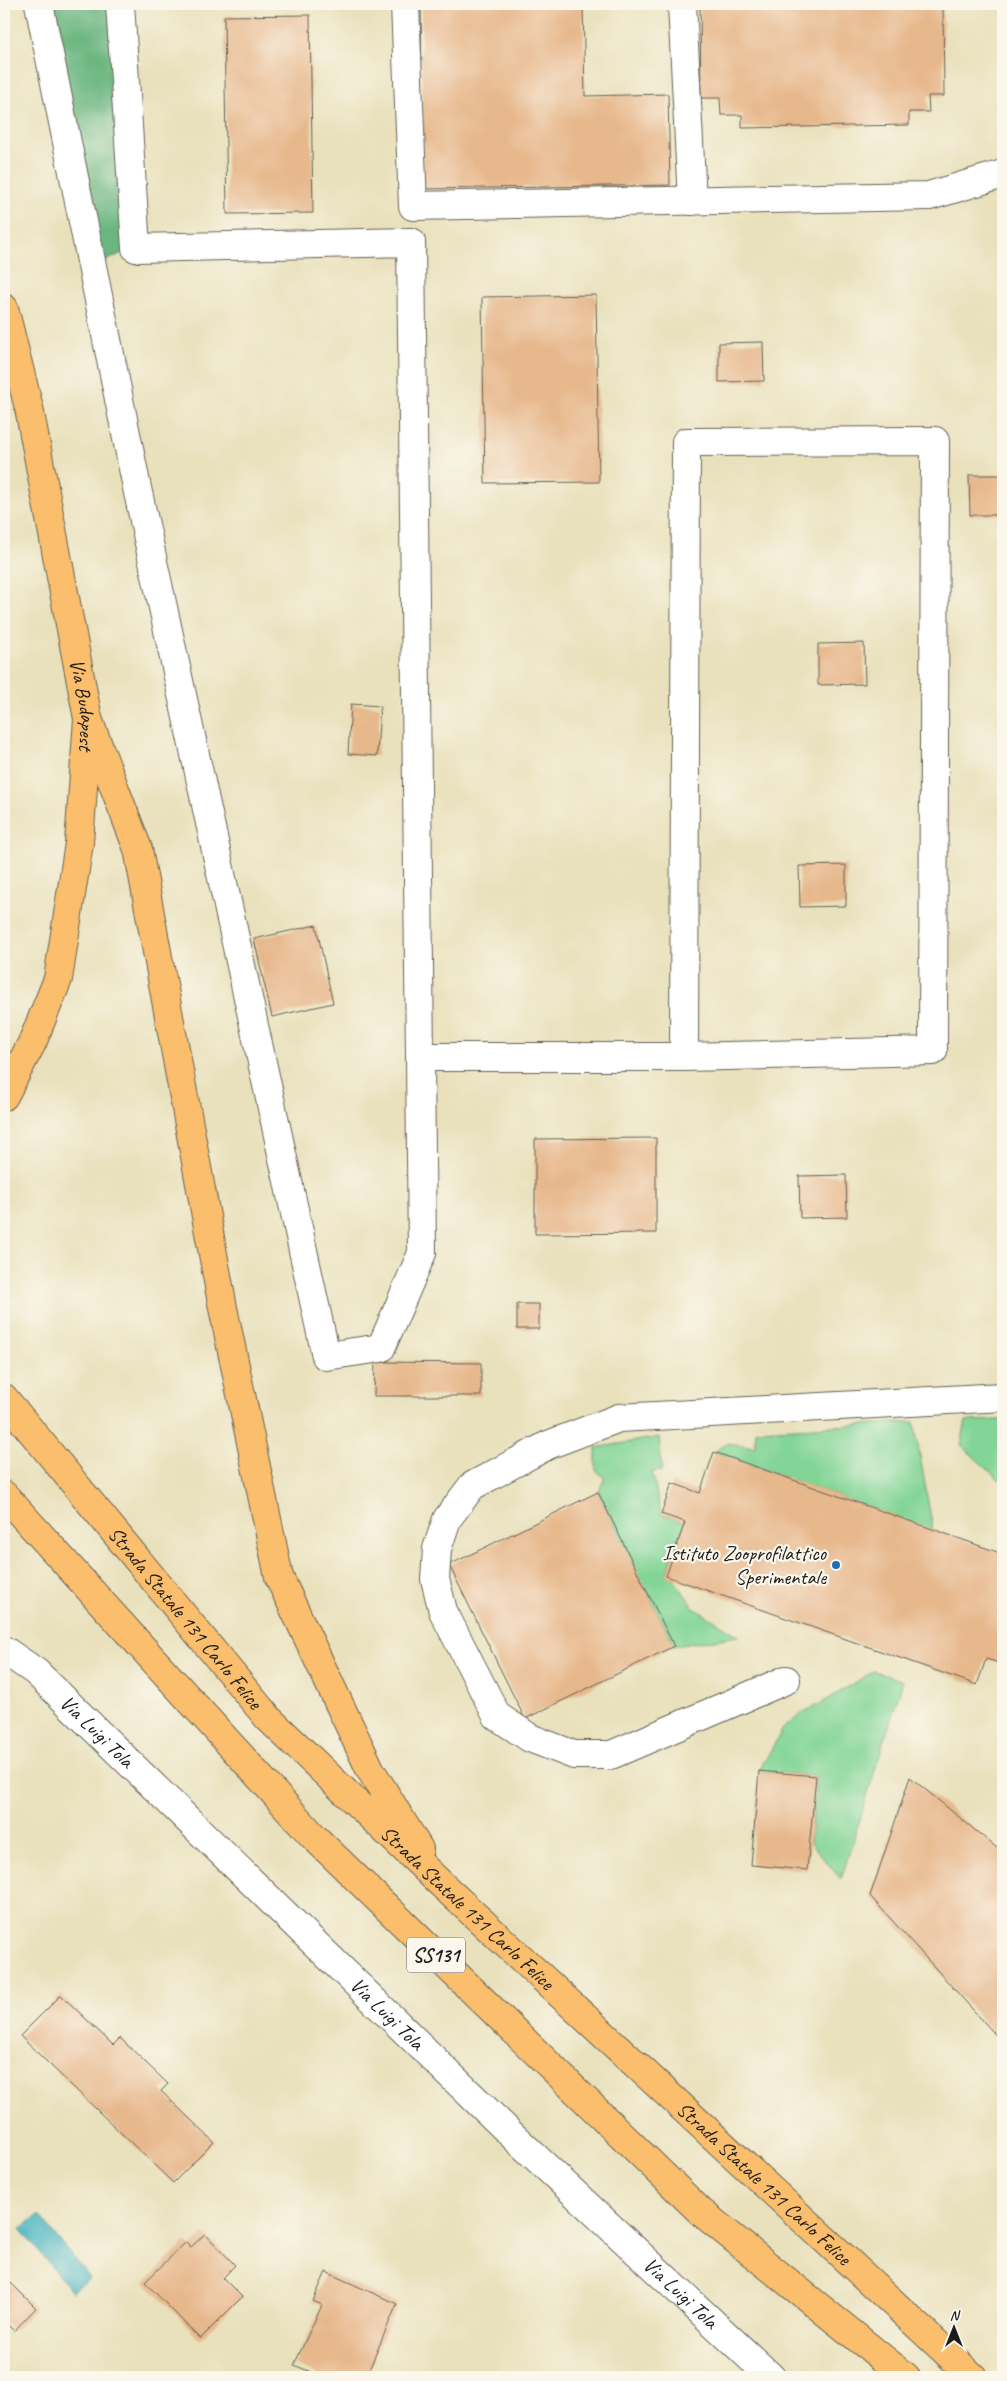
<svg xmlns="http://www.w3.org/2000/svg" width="1007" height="2381" font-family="Caveat,sans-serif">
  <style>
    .green { fill: #83d597; stroke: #50785a }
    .forest { fill: #6ab680; stroke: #43694e }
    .water { fill: #44b3be; stroke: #30686d }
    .building { fill: #e7b88c }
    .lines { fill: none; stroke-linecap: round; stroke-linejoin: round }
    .minor-casing { stroke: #646154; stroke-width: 30 }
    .major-casing { stroke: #646154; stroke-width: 30 }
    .highway-casing { stroke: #646154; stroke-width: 30 }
    .minor { stroke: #fff; stroke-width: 28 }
    .major { stroke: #fabe6d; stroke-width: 28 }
    .highway { stroke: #fabe6d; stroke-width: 28 }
    .poi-dot { fill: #1f6fb2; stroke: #fbf7ec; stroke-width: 2 }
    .labels { text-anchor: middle; stroke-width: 4.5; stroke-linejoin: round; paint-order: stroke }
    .shield { fill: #fbf7ec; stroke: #5f5e5a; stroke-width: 1 }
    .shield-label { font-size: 20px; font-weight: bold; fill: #1c1c1c }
    .street-label { font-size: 21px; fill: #1c1c1c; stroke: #fbf7ec }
    .poi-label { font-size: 21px; fill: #1c1c1c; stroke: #fbf7ec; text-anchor: end }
  </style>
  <rect width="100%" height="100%" fill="#fbf7ec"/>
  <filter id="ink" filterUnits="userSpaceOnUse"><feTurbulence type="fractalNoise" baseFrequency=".02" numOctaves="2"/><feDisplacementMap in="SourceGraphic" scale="10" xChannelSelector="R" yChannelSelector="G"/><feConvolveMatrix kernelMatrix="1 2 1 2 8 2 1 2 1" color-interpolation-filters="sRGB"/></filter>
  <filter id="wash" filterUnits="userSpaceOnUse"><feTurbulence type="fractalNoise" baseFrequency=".0096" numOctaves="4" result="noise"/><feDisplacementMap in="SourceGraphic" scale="20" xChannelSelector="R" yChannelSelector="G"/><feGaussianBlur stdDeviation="1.12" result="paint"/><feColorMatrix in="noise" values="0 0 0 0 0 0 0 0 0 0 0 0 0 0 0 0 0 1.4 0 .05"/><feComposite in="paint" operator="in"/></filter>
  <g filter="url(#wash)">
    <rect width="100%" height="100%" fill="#e9e1bc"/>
    <!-- green -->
    <path class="green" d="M 1003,1420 L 1003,1483 L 961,1445 L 966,1421 Z
      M 914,1422 L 933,1530 L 714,1452 L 727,1443 L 755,1447 L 756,1430 Z
      M 659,1437 L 662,1471 L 652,1472 L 661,1514 L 685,1522 L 666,1575 L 673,1578 L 694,1608 L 739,1636 L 674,1646 L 598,1492 L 605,1478 L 596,1470 L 596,1448 Z
      M 874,1671 L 903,1681 L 841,1879 L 810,1843 L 816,1776 L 759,1771 L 784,1727 L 803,1712 L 817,1706 Z"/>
    <!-- forest -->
    <path class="forest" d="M 46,4 L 115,4 L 132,248 L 98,265 Z"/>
    <!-- water -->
    <path class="water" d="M 39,2215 L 90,2278 L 72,2292 L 20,2229 Z"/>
    <g id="blocks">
      <!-- building -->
      <path class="building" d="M 421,4 L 583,4 L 585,96 L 668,94 L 670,185 L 423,189 Z
        M 700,4 L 943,4 L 944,96 L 928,96 L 929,112 L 909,112 L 909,125 L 742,128 L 742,115 L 721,115 L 720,98 L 701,98 Z
        M 310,15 L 313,213 L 227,214 L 224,16 Z
        M 596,295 L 599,482 L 485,483 L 482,297 Z
        M 763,342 L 764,381 L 719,382 L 719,343 Z
        M 969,475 L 1003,475 L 1003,515 L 970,515 Z
        M 864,643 L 865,684 L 818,685 L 818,644 Z
        M 351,704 L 380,706 L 377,756 L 348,754 Z
        M 846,865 L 846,906 L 800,907 L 799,866 Z
        M 316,925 L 333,1003 L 272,1017 L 254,939 Z
        M 656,1138 L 656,1233 L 535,1234 L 535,1139 Z
        M 846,1175 L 847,1217 L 800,1218 L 799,1176 Z
        M 517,1304 L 539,1304 L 539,1329 L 517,1329 Z
        M 375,1362 L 481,1363 L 481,1396 L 374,1396 Z
        M 714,1452 L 1003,1554 L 1002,1637 L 1003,1638 L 1003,1664 L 986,1659 L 977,1685 L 666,1576 L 685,1522 L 661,1514 L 672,1483 L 700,1493 Z
        M 598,1492 L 674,1646 L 525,1719 L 449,1565 Z
        M 759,1771 L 816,1776 L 807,1870 L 751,1865 Z
        M 910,1777 L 1003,1853 L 1003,2043 L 870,1896 Z
        M 61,1995 L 113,2045 L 120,2038 L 168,2084 L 161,2091 L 214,2142 L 173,2183 L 20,2036 Z
        M 205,2234 L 235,2265 L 223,2278 L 242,2297 L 200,2339 L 145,2282 L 186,2242 L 191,2247 Z
        M 326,2272 L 397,2304 L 366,2377 L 323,2377 L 294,2365 L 322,2305 L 313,2301 Z
        M 4,2276 L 36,2308 L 14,2331 L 4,2321 Z"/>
    </g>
  </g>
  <g filter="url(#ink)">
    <use href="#blocks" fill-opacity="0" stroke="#646154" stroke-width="1"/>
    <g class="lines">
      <!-- minor casing -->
      <g class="minor-casing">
        <g id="minor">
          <path d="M 39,4 L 137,488 L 326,1356 L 381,1348 L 422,1253 L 420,1057"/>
          <path d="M 120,4 L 136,248 L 411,242 L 420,1057 L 684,1057 L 933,1051 L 935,441 L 686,442 L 684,1057"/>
          <path d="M 405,4 L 413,206 L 929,196 L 1003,174"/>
          <path d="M 682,4 L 692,201"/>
          <path id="s1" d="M 4,1650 L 36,1672 L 513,2136 L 771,2377"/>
          <path d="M 786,1680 L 611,1755 L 574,1755 L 530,1738 L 497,1716 L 443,1611 L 435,1579 L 437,1549 L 447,1519 L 472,1486 L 548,1445 L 619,1418 L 1003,1397"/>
        </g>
      </g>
      <!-- major casing -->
      <g class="major-casing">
        <g id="major">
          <path id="s2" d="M 4,308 L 29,408 L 88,719 L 79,843 L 58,979 L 32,1043 L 4,1096"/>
        </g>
      </g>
      <!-- highway casing -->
      <g class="highway-casing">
        <g id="highway">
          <path d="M 88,719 L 138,849 L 223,1308 L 279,1577 L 370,1769 L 419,1849"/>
          <path id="s3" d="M 4,1398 L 268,1718 L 439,1882 L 973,2377"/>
          <path d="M 4,1495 L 314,1837 L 701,2212 L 906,2377"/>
        </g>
      </g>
      <!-- minor -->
      <use href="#minor" class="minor"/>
      <!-- major -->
      <use href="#major" class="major"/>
      <!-- highway -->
      <use href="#highway" class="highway"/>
    </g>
  </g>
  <!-- markers -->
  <circle class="poi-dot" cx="836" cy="1565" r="5"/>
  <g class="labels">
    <!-- shield labels -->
    <rect class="shield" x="407" y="1937.5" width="58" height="35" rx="4"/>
    <g class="shield-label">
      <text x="436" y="1962">SS131</text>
    </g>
    <!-- street labels -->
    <g class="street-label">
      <text dy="7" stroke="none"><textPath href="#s2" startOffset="405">Via Budapest</textPath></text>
      <text dy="7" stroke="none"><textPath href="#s3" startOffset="285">Strada Statale 131 Carlo Felice</textPath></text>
      <text dy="7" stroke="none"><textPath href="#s1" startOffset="124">Via Luigi Tola</textPath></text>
      <text dy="7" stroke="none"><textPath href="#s3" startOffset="690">Strada Statale 131 Carlo Felice</textPath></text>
      <text dy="7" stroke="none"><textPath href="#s1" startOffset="529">Via Luigi Tola</textPath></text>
      <text dy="7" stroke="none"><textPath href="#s3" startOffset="1095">Strada Statale 131 Carlo Felice</textPath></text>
      <text dy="7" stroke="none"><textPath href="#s1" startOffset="934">Via Luigi Tola</textPath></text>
    </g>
    <!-- poi labels -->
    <g class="poi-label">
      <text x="826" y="1560">Istituto Zooprofilattico<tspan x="826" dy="24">Sperimentale</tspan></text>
    </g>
  </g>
  <!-- margin -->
  <rect width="1007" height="2381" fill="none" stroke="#fbf7ec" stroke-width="20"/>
  <!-- north arrow -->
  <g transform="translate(954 2328)" stroke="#fbf7ec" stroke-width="4" paint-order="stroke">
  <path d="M0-4L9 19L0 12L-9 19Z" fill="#1c1c1c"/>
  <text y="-8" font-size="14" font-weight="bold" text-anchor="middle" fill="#1c1c1c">N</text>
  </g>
</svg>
